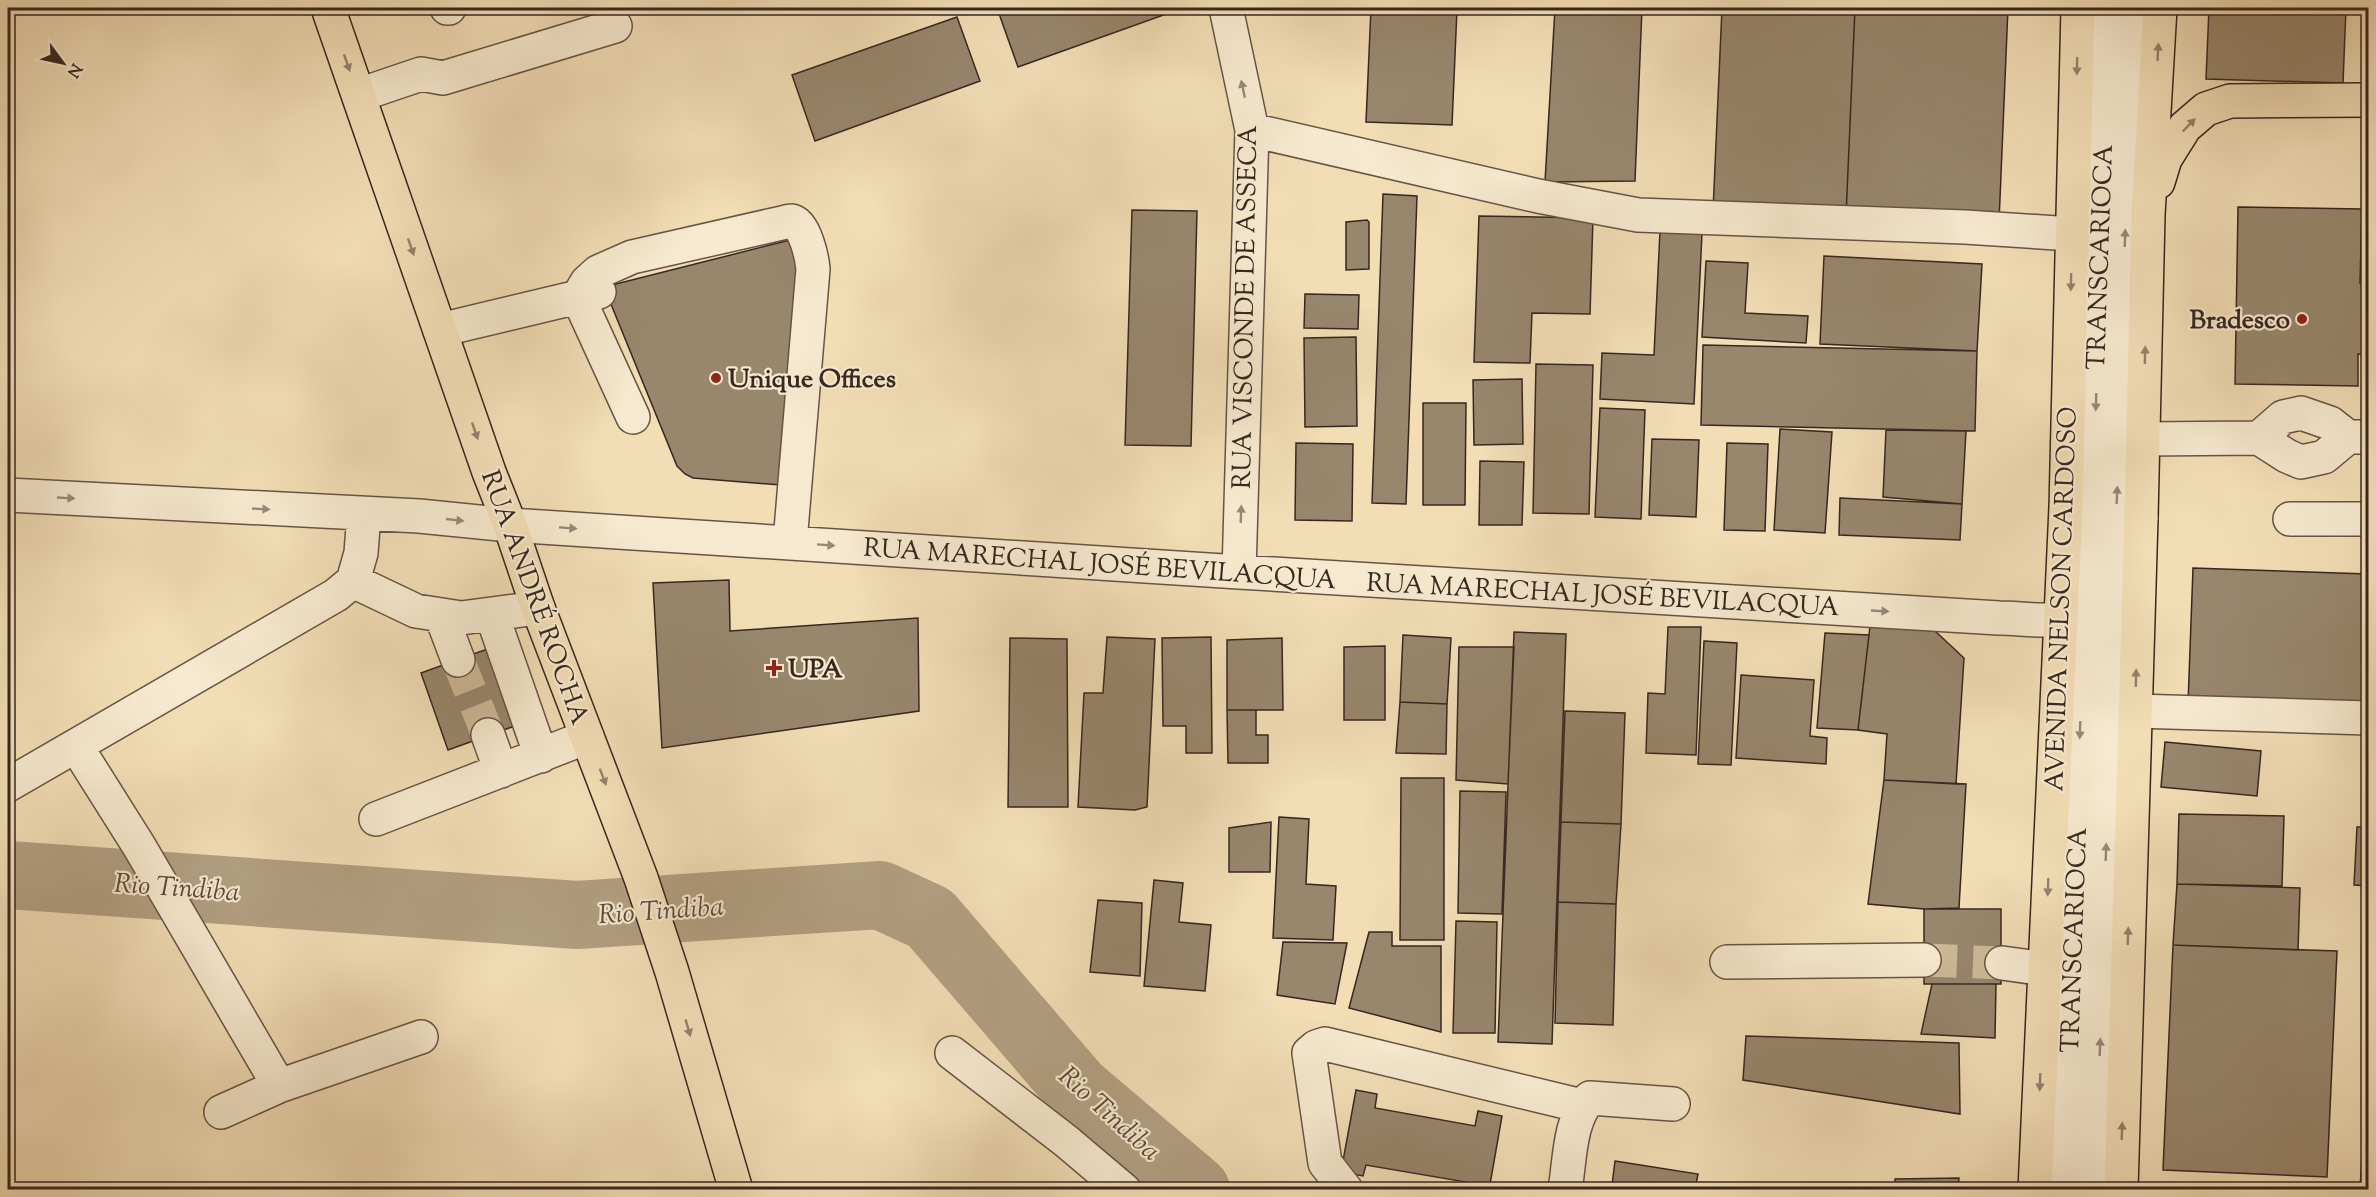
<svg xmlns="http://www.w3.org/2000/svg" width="2376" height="1197" font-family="'Sorts Mill Goudy',serif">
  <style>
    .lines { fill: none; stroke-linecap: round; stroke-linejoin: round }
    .river { stroke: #b29f82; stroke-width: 68 }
    .building { fill: #98866d; stroke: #372720; stroke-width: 1.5 }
    .minor-tunnel { stroke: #cdb997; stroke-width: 33; stroke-dasharray: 33 16; stroke-linecap: butt }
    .minor-casing { stroke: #665445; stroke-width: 36 }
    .major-casing { stroke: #372720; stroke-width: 36 }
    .minor { stroke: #f7e9cf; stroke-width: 33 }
    .major { stroke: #f2ddb5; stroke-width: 33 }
    .oneway { fill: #94826a }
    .oneway2 { fill: #978878 }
    .poi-dot { fill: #8f2418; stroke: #f7e9cf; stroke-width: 2 }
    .labels { text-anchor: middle; stroke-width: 4.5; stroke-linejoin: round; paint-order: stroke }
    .street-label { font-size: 26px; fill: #372720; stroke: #f7e9cf }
    .poi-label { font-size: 26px; font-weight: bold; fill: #372720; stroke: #f7e9cf; text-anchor: start }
    .water-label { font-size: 27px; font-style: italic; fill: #5c4b3d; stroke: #f7e9cf }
  </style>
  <rect width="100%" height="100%" fill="#f2ddb5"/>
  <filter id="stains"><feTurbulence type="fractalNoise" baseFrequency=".00333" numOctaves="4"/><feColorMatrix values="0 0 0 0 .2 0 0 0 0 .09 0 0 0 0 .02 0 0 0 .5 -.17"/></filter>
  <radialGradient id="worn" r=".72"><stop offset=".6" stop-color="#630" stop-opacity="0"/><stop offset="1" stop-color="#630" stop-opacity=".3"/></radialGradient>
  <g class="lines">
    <!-- river -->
    <path class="river" d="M 8,875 L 577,915 L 880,895 L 930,918 L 1077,1089 L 1196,1190"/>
  </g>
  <!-- building -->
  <path class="building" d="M 997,8 L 1183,8 L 1018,67 Z
    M 1371,8 L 1457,9 L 1452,125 L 1366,122 Z
    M 1555,8 L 1642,8 L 1635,181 L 1545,182 Z
    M 1722,8 L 1855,8 L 1846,216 L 1713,211 Z
    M 1855,8 L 2008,8 L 1999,222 L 1846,216 Z
    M 2209,8 L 2346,8 L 2343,83 L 2206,79 Z
    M 957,17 L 980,81 L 815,141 L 792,75 Z
    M 1383,194 L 1417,196 L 1406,504 L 1372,503 Z
    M 2238,207 L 2362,209 L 2360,283 L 2368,283 L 2368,355 L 2358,354 L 2358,386 L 2235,384 Z
    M 1132,210 L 1197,211 L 1191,446 L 1125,445 Z
    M 1479,216 L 1593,218 L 1590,314 L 1532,313 L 1530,363 L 1474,362 Z
    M 1367,220 L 1369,222 L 1369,269 L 1346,270 L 1346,222 Z
    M 1660,231 L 1702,233 L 1694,404 L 1600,399 L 1602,353 L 1654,355 Z
    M 794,239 L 802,265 L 781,485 L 693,478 L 685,474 L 677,466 L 604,287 Z
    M 1824,256 L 1982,264 L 1977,351 L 1820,344 Z
    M 1706,261 L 1748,263 L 1745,313 L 1808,316 L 1806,343 L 1702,337 Z
    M 1305,294 L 1359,295 L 1358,329 L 1304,328 Z
    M 1356,337 L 1357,426 L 1305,427 L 1304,338 Z
    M 1703,345 L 1977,351 L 1975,431 L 1701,425 Z
    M 1536,364 L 1593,365 L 1589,514 L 1533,513 Z
    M 1522,379 L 1523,444 L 1474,445 L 1473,380 Z
    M 1423,403 L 1466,403 L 1465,505 L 1423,505 Z
    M 1600,408 L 1645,410 L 1641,519 L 1595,517 Z
    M 1780,429 L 1832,432 L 1825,533 L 1774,530 Z
    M 1886,430 L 1966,431 L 1962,504 L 1883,497 Z
    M 1652,439 L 1699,440 L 1696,517 L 1649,515 Z
    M 1296,443 L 1353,444 L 1352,521 L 1295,520 Z
    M 1727,443 L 1768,444 L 1765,531 L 1724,530 Z
    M 1480,461 L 1524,462 L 1522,525 L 1479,525 Z
    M 1840,498 L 1962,504 L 1960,540 L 1839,535 Z
    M 2193,568 L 2368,574 L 2364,659 L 2368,659 L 2368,710 L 2188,704 Z
    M 729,580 L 730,631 L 918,618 L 919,711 L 662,748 L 653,583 Z
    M 1870,626 L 1935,631 L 1964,658 L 1956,784 L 1884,780 L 1887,734 L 1858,730 Z
    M 1668,627 L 1701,627 L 1696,755 L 1646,753 L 1648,693 L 1665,694 Z
    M 1514,632 L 1566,634 L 1552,1044 L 1498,1042 Z
    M 1825,633 L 1869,635 L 1858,730 L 1817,728 Z
    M 1403,635 L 1451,638 L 1447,704 L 1400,702 Z
    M 1107,637 L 1155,639 L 1147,807 L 1135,810 L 1078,807 L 1084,693 L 1103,693 Z
    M 1211,637 L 1212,753 L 1186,753 L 1186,726 L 1163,726 L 1162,638 Z
    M 1010,638 L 1067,639 L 1068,807 L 1008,807 Z
    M 1282,638 L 1283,710 L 1227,710 L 1227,640 Z
    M 1704,641 L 1737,643 L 1731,765 L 1698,764 Z
    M 1385,646 L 1385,720 L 1344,720 L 1344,647 Z
    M 493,647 L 520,724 L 448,750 L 421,673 Z
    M 1459,647 L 1514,647 L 1508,784 L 1456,780 Z
    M 1741,675 L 1814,680 L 1810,736 L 1827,738 L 1826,764 L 1736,758 Z
    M 1400,702 L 1447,704 L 1446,754 L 1396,753 Z
    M 1227,710 L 1256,710 L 1256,735 L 1268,735 L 1268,763 L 1228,763 Z
    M 1565,711 L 1625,713 L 1621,824 L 1561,822 Z
    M 2165,742 L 2261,751 L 2257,796 L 2161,787 Z
    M 1401,778 L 1444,778 L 1444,940 L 1400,940 Z
    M 1884,780 L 1966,784 L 1959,908 L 1924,909 L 1868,904 Z
    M 1460,791 L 1506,792 L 1502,914 L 1458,913 Z
    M 2179,814 L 2284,816 L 2282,886 L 2177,884 Z
    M 1279,817 L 1309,819 L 1306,884 L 1336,886 L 1333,940 L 1273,938 Z
    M 1271,822 L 1270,872 L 1229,872 L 1229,828 Z
    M 1561,822 L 1621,824 L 1616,904 L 1558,902 Z
    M 2357,827 L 2368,827 L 2368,886 L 2354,885 Z
    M 1154,880 L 1183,883 L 1179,922 L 1211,925 L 1205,991 L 1144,986 Z
    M 2177,884 L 2300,888 L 2298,950 L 2173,945 Z
    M 2368,896 L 2368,947 L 2365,946 Z
    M 1098,900 L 1142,903 L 1140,976 L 1090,972 Z
    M 1558,902 L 1616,904 L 1613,1025 L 1555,1023 Z
    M 1924,909 L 2001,909 L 2001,984 L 1924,984 Z
    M 1456,921 L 1497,922 L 1495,1033 L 1453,1033 Z
    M 1369,932 L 1392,932 L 1392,946 L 1441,946 L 1441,1032 L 1349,1008 Z
    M 1283,942 L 1347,943 L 1335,1004 L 1277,995 Z
    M 2173,945 L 2337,951 L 2327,1177 L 2163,1170 Z
    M 2368,972 L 2368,1016 L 2366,1016 Z
    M 1932,984 L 1996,984 L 1995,1038 L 1921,1034 Z
    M 1746,1036 L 1959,1043 L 1960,1114 L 1743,1080 Z
    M 1356,1090 L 1377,1094 L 1375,1108 L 1475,1126 L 1478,1111 L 1502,1116 L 1489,1190 L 1465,1190 L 1466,1182 L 1366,1165 L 1363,1176 L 1341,1172 Z
    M 2364,1118 L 2368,1118 L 2368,1190 L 2360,1190 Z
    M 1615,1161 L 1698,1174 L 1695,1190 L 1625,1190 L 1626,1187 L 1612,1185 Z
    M 1959,1178 L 1958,1190 L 1895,1190 L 1895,1179 Z
    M 2168,1185 L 2254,1187 L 2254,1190 L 2168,1190 Z"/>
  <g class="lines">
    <!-- minor-tunnel -->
    <path class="minor-tunnel" d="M 458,660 L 488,735
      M 1924,960 L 2002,963"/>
    <!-- minor casing -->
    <g class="minor-casing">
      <path id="minor" d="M 447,8 L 449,8
        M 1226,8 L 1252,130 L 1239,572
        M 359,95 L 421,74 L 443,78 L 453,75 L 615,26
        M 1252,130 L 1538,196 L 1638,215 L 1965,227 L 2072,234
        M 440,330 L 599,292
        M 633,417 L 578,297 L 587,282 L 598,272 L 632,257 L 782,223 C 786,222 789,221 792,221 C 805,224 812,258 813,269 L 790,542
        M 2259,438 L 2283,417 L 2301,413 L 2330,423 L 2348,437 L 2368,437
        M 2143,439 L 2259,438 L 2287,456 L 2301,462 L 2324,457 L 2348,437
        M 8,495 L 419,516 L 510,525 L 1239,572 L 1999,618 C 2018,618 2040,622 2059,619 C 2100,613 2126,551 2141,518
        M 2290,519 L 2368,519
        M 353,581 L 416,611 L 461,618 L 538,608
        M 441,615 L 458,660
        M 492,615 L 541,756
        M 2135,711 L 2368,718
        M 488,735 L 501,771
        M 76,746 L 139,846 L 279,1086
        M 8,785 L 336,595 L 353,581 L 361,553 L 364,514
        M 376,819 L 587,737
        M 1727,962 L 1924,960
        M 2002,963 L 2045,969
        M 952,1053 L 1066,1141 L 1124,1190
        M 221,1112 L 279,1086 L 421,1037
        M 1346,1190 L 1325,1163 L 1309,1053 L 1316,1047 L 1325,1044 L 1582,1106
        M 1565,1190 C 1570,1160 1569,1120 1590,1098 L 1673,1104
        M 2066,1190 L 2072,936 L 2085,605 L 2093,511 L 2106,8
        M 2096,1190 L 2133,8"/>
    </g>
    <!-- major casing -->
    <g class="major-casing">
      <path id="major" d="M 328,8 L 489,472 L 510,525 L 538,608 L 641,878 L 672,972 L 736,1190
        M 2158,182 L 2165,159 L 2185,127 L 2206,109 L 2230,101 L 2368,100
        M 2035,1190 L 2066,507 L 2078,8
        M 2121,1190 L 2141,518 L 2148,215 L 2160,8"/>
    </g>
    <!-- minor -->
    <use href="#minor" class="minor"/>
    <!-- major -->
    <use href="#major" class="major"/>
  </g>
  <!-- one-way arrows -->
  <defs><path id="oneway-solid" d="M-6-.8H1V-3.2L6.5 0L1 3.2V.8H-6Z" transform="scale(1.5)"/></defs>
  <g class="oneway">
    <use href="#oneway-solid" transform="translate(2158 52) rotate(-87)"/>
    <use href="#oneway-solid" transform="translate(347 63) rotate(71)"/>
    <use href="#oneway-solid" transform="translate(2077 66) rotate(91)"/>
    <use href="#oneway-solid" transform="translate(2189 125) rotate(-46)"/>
    <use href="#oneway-solid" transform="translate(411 247) rotate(71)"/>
    <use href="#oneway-solid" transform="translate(2071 282) rotate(91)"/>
    <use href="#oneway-solid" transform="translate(2145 355) rotate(-89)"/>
    <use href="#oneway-solid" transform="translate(475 431) rotate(71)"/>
    <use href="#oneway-solid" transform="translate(2136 678) rotate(-89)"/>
    <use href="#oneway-solid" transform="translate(603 777) rotate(69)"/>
    <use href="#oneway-solid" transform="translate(2048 887) rotate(92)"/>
    <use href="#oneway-solid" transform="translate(2128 936) rotate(-88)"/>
    <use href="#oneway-solid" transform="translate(688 1028) rotate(74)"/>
    <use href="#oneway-solid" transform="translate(2040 1082) rotate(92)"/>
    <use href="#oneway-solid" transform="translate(2122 1131) rotate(-88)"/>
  </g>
  <g class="oneway2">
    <use href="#oneway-solid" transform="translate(1243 89) rotate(-102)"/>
    <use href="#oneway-solid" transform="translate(2125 238) rotate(-88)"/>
    <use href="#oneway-solid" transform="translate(2096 402) rotate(92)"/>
    <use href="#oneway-solid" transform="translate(2117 495) rotate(-88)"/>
    <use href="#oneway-solid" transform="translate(66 498) rotate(3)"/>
    <use href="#oneway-solid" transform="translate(261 509) rotate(3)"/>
    <use href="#oneway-solid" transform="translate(1241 514) rotate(-88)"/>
    <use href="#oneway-solid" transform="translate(455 520) rotate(6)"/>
    <use href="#oneway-solid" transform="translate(568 528) rotate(4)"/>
    <use href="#oneway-solid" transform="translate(826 545) rotate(4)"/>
    <use href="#oneway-solid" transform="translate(1880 611) rotate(3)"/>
    <use href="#oneway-solid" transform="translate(2080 730) rotate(92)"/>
    <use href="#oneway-solid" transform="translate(2106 852) rotate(-88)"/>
    <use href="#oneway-solid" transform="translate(2100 1047) rotate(-88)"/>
  </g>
  <!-- markers -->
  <g class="poi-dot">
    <circle cx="2302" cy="319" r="6"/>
    <circle cx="716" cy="378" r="6"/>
    <path d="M771 659h6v6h6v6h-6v6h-6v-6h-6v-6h6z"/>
  </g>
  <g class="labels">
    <!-- street labels -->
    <g class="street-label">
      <text transform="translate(2099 257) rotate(-88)" y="9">TRANSCARIOCA</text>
      <text transform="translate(1244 307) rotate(-89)" y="9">RUA VISCONDE DE ASSECA</text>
      <text transform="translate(1100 563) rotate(4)" y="9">RUA MARECHAL JOSÉ BEVILACQUA</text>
      <text transform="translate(1603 594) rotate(3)" y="9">RUA MARECHAL JOSÉ BEVILACQUA</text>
      <text transform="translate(536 597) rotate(70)" y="9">RUA ANDRÉ ROCHA</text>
      <text transform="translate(2060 599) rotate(-88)" y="9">AVENIDA NELSON CARDOSO</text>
      <text transform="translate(2073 940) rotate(-88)" y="9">TRANSCARIOCA</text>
    </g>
    <!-- poi labels -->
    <g class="poi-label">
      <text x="2290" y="328" text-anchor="end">Bradesco</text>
      <text x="728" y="387">Unique Offices</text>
      <text x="788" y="677">UPA</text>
    </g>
    <!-- water labels -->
    <g class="water-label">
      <text transform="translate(177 887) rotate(4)" y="9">Rio Tindiba</text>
      <text transform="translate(661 910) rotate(-4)" y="9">Rio Tindiba</text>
      <text transform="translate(1110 1113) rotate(42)" y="9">Rio Tindiba</text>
    </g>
  </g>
  <!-- margin -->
  <rect width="2376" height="1197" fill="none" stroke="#f2ddb5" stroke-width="30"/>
  <rect x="9" y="9" width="2358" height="1179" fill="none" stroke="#372720" stroke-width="3"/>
  <rect x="15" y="15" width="2346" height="1167" fill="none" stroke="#372720" stroke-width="1.5"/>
  <!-- north arrow -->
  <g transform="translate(63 63) rotate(123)" stroke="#f7e9cf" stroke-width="4.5" paint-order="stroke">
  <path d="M0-4.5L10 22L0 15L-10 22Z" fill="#372720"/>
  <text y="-9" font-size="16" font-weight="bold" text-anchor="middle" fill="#372720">N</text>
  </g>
  <rect width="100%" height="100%" filter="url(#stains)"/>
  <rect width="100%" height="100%" fill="url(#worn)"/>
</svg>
